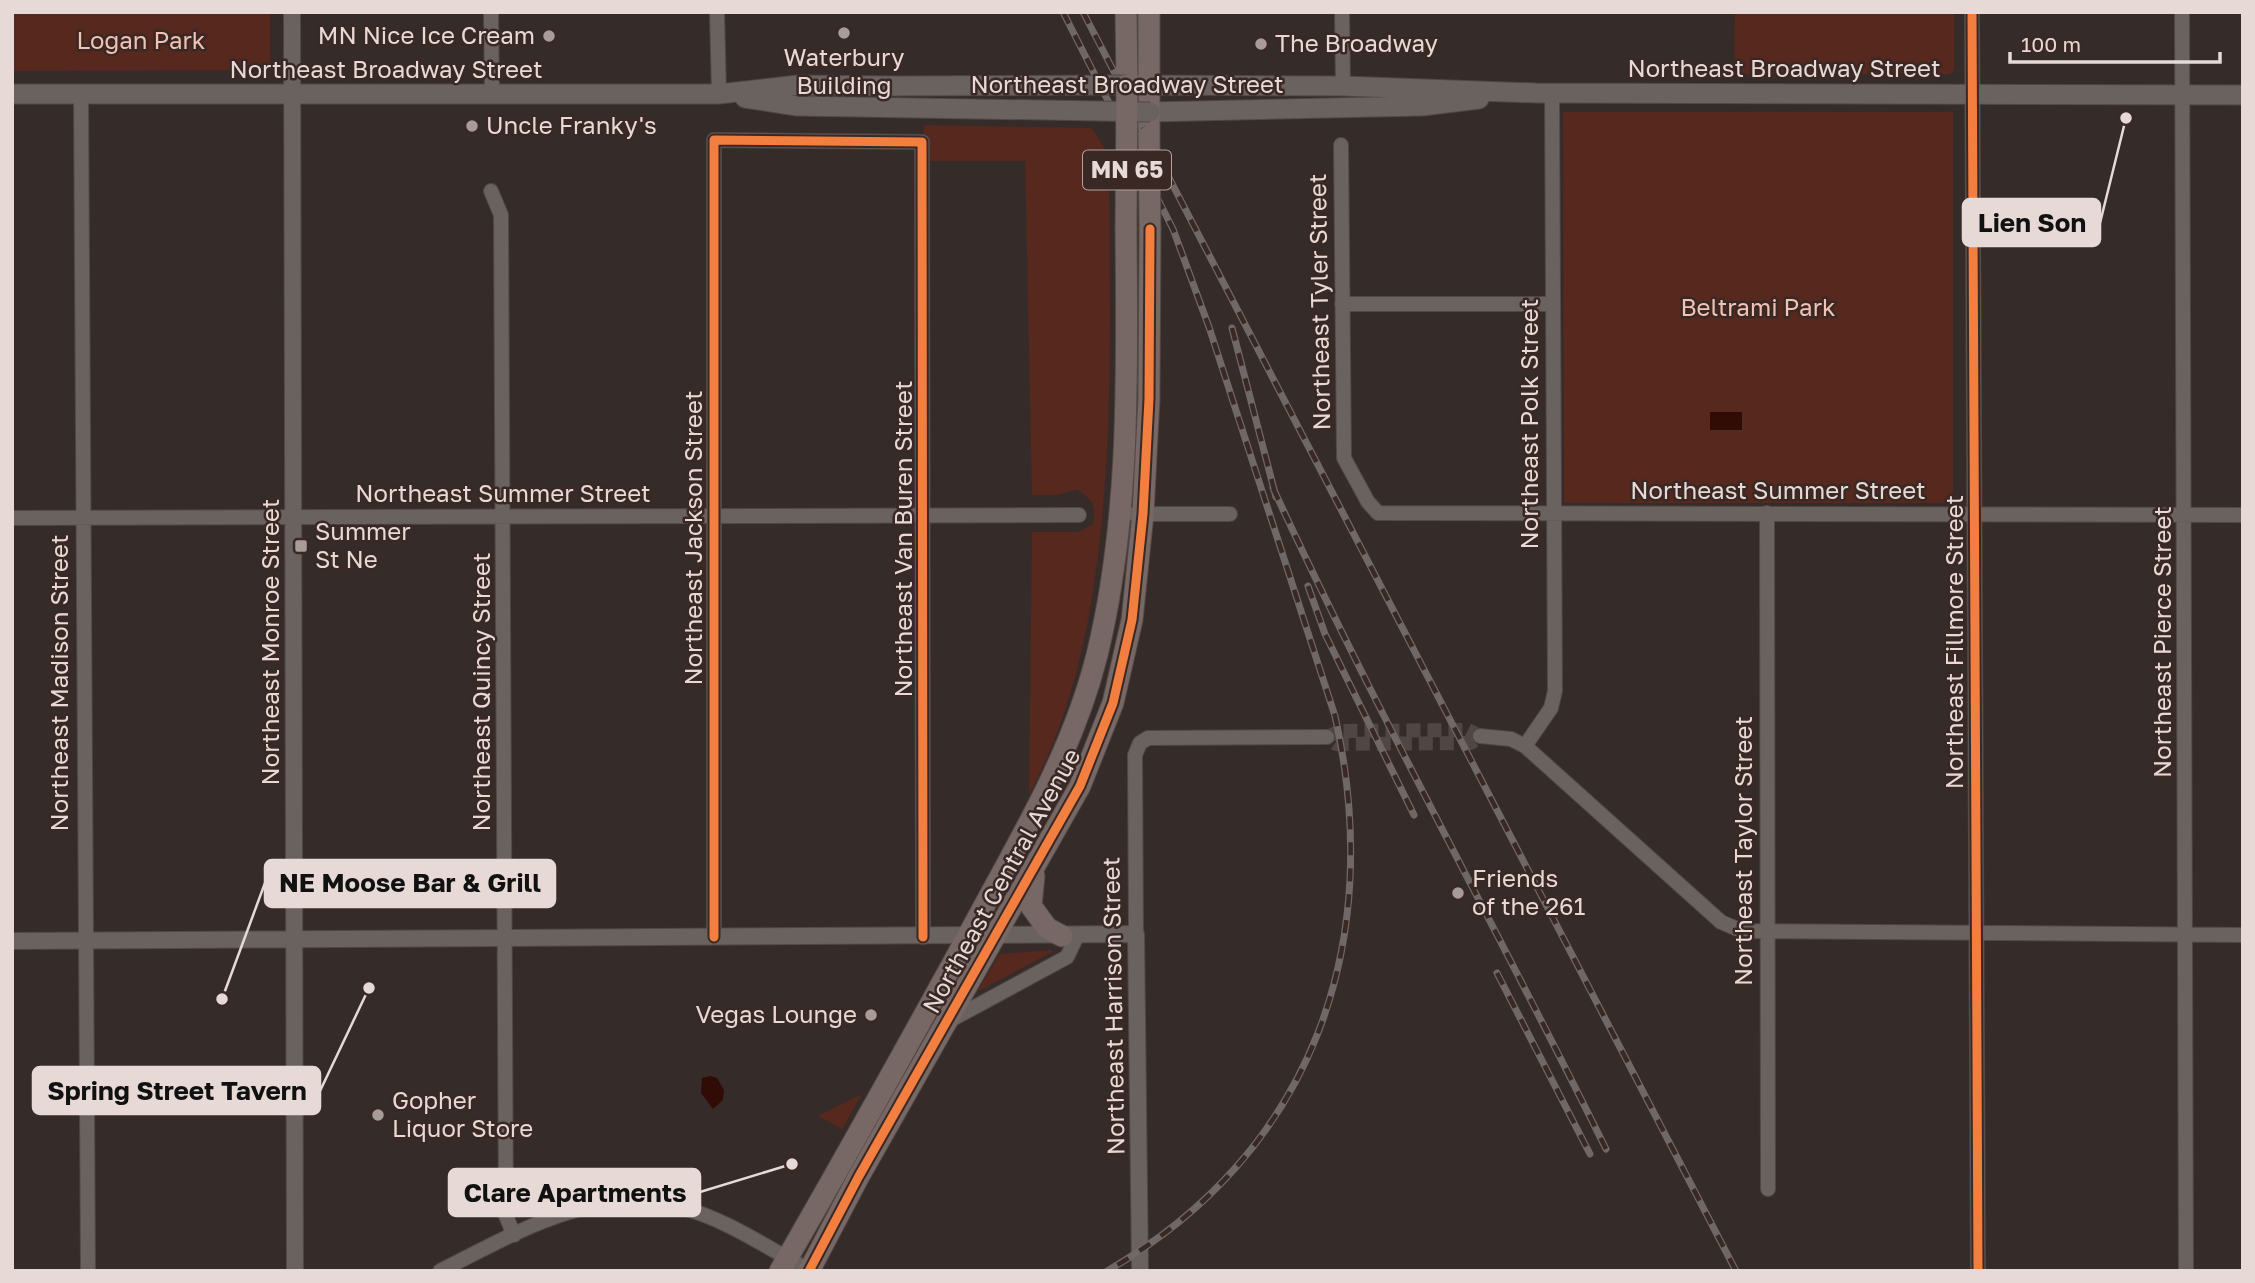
<svg xmlns="http://www.w3.org/2000/svg" width="2255" height="1283" font-family="'Golos Text',sans-serif">
  <style>
    .green { fill: #57281e }
    .water { fill: #310b06 }
    .lines { fill: none; stroke-linecap: round; stroke-linejoin: round }
    .minor-tunnel { stroke: #504643; stroke-width: 14; stroke-dasharray: 14 7; stroke-linecap: butt }
    .minor-casing { stroke: #514846; stroke-width: 16 }
    .tertiary-casing { stroke: #514846; stroke-width: 18 }
    .secondary-casing { stroke: #514846; stroke-width: 21 }
    .primary-casing { stroke: #514846; stroke-width: 23 }
    .minor { stroke: #6a625f; stroke-width: 14 }
    .tertiary { stroke: #6a625f; stroke-width: 16 }
    .secondary { stroke: #6a625f; stroke-width: 19 }
    .primary { stroke: #776865; stroke-width: 21 }
    .rail-casing { stroke: #706866; stroke-width: 7 }
    .rail { stroke: #3a2824; stroke-width: 4.5; stroke-dasharray: 13; stroke-linecap: butt }
    .secondary-bridge-casing { stroke: #514846; stroke-width: 21; stroke-linecap: butt }
    .primary-bridge-casing { stroke: #514846; stroke-width: 23; stroke-linecap: butt }
    .secondary-bridge { stroke: #6a625f; stroke-width: 19 }
    .primary-bridge { stroke: #776865; stroke-width: 21 }
    .cycleway-casing { stroke: #3a2824; stroke-width: 13 }
    .cycleway { stroke: #f27e40; stroke-width: 9 }
    .poi-dot { fill: #a89c99; stroke: #3a2824; stroke-width: 2.5 }
    .labels { text-anchor: middle; stroke-width: 5; stroke-linejoin: round; paint-order: stroke }
    .shield { fill: #3a2824; stroke: #b2a4a1; stroke-width: 2 }
    .shield-label { font-size: 23px; font-weight: bold; fill: #e6d9d6 }
    .poi-label { font-size: 24px; fill: #e6d9d6; stroke: #3a2824; text-anchor: start }
    .park-label { font-size: 24px; fill: #f1c2b6; stroke: #3a2824 }
    .street-label { font-size: 24px; fill: #e6d9d6; stroke: #3a2824 }
    .leader { fill: none; stroke: #e6d9d6; stroke-width: 2.5 }
    .callout-dot { fill: #e6d9d6; stroke: #3a2824; stroke-width: 2.5 }
    .callout { fill: #e6d9d6; stroke: #e6d9d6; stroke-width: 2.5 }
    .callout-label { font-size: 26px; text-anchor: middle; font-weight: bold; fill: #111 }
  </style>
  <rect width="100%" height="100%" fill="#352c29"/>
  <!-- green -->
  <path class="green" d="M 12,12 L 270,12 L 270,70 L 12,71 Z
    M 1735,12 L 1954,12 L 1954,70 L 1950,74 L 1734,74 Z
    M 1563,112 L 1953,112 L 1953,503 L 1564,503 Z
    M 924,125 L 1092,128 L 1109,156 C 1109,349 1125,622 1029,794 L 1032,532 L 1079,532 L 1093,524 C 1097,505 1092,500 1077,489 L 1058,495 L 1032,495 L 1025,161 L 924,161 Z
    M 1053,950 L 1052,952 L 977,992 L 1000,954 Z
    M 862,1094 L 842,1129 L 818,1116 Z"/>
  <!-- water -->
  <path class="water" d="M 1710,412 L 1742,412 L 1742,430 L 1710,430 Z
    M 710,1076 L 717,1078 L 724,1090 L 723,1100 L 713,1109 L 701,1093 L 702,1078 Z"/>
  <g class="lines">
    <!-- minor-tunnel -->
    <path class="minor-tunnel" d="M 1468,730 L 1480,736 L 1471,743 L 1336,744 L 1327,737 L 1340,731 Z"/>
    <!-- minor casing -->
    <g class="minor-casing">
      <path id="minor" d="M 491,12 L 492,94
        M 717,12 L 719,94
        M 1342,12 L 1343,86
        M 1972,12 L 1978,1271
        M 2182,12 L 2186,1271
        M 81,95 L 88,1271
        M 1341,145 L 1344,458 L 1368,502 L 1378,513 L 2243,515
        M 491,191 L 501,215 L 506,1216 L 514,1235
        M 1342,304 L 1553,304
        M 1767,513 L 1768,1189
        M 1134,514 L 1230,514
        M 12,518 L 1079,515
        M 1480,736 L 1511,739 L 1525,746 L 1721,922 L 1742,931 L 2243,935
        M 1525,746 L 1551,708 L 1555,691 L 1552,93
        M 1136,934 L 1135,755 L 1140,743 L 1148,738 L 1327,737
        M 714,937 L 714,140 L 922,142 L 923,937
        M 947,1022 L 1067,957 L 1077,936
        M 440,1271 C 514,1234 593,1185 679,1207 C 725,1218 767,1248 809,1270"/>
    </g>
    <!-- tertiary casing -->
    <g class="tertiary-casing">
      <path id="tertiary" d="M 292,12 L 295,1271
        M 12,941 L 1136,934 L 1140,1271"/>
    </g>
    <!-- secondary casing -->
    <g class="secondary-casing">
      <path id="secondary" d="M 1135,85 L 1343,86 L 1536,93 L 2243,95
        M 12,94 L 719,94 L 798,85 L 896,86
        M 745,98 L 797,106 L 1100,111
        M 1150,112 L 1422,106 L 1479,99"/>
    </g>
    <!-- primary casing -->
    <g class="primary-casing">
      <path id="primary" d="M 1126,12 L 1127,85
        M 1149,12 L 1149,136
        M 1034,876 L 1031,906 L 1047,928 L 1062,936
        M 780,1271 C 847,1155 912,1038 976,921 C 1023,834 1073,751 1097,655 C 1131,516 1127,369 1126,228
        M 809,1271 L 859,1176 L 1080,786 L 1113,703 L 1132,620 L 1143,514 L 1149,399 L 1150,229"/>
    </g>
    <!-- minor -->
    <use href="#minor" class="minor"/>
    <!-- tertiary -->
    <use href="#tertiary" class="tertiary"/>
    <!-- secondary -->
    <use href="#secondary" class="secondary"/>
    <!-- primary -->
    <use href="#primary" class="primary"/>
    <!-- rail casing -->
    <g class="rail-casing">
      <path id="rail" d="M 1063,12 L 1173,229 L 1209,327 L 1335,716 C 1386,943 1313,1153 1107,1271
        M 1083,12 L 1736,1271
        M 1232,328 L 1276,497
        M 1273,488 C 1376,712 1497,928 1606,1149
        M 1308,586 L 1325,634 L 1414,815
        M 1497,973 L 1590,1154"/>
    </g>
    <!-- rail -->
    <use href="#rail" class="rail"/>
    <!-- secondary-bridge casing -->
    <g class="secondary-bridge-casing">
      <path id="secondary-bridge" d="M 896,86 L 1127,85
        M 1100,111 L 1150,112"/>
    </g>
    <!-- primary-bridge casing -->
    <g class="primary-bridge-casing">
      <path id="primary-bridge" d="M 1149,136 L 1150,229
        M 1126,228 L 1127,85"/>
    </g>
    <!-- secondary-bridge -->
    <use href="#secondary-bridge" class="secondary-bridge"/>
    <!-- primary-bridge -->
    <use href="#primary-bridge" class="primary-bridge"/>
    <!-- cycleway casing -->
    <g class="cycleway-casing">
      <path id="cycleway" d="M 1972,12 L 1978,1271
        M 714,937 L 714,140 L 922,142 L 923,937
        M 809,1271 L 859,1176 L 1080,786 L 1113,703 L 1132,620 L 1143,514 L 1149,399 L 1150,229"/>
    </g>
    <!-- cycleway -->
    <use href="#cycleway" class="cycleway"/>
  </g>
  <!-- markers -->
  <g class="poi-dot">
    <circle cx="844" cy="33" r="7"/>
    <circle cx="549" cy="36" r="7"/>
    <circle cx="1261" cy="44" r="7"/>
    <circle cx="472" cy="126" r="7"/>
    <rect x="294" y="539" width="14" height="14" rx="3.5"/>
    <circle cx="1458" cy="893" r="7"/>
    <circle cx="871" cy="1015" r="7"/>
    <circle cx="378" cy="1115" r="7"/>
  </g>
  <g class="labels">
    <!-- shield labels -->
    <rect class="shield" x="1083" y="150.5" width="88" height="39" rx="5"/>
    <g class="shield-label">
      <text x="1127" y="178">MN 65</text>
    </g>
    <!-- poi labels -->
    <g class="poi-label">
      <text x="535" y="44" text-anchor="end">MN Nice Ice Cream</text>
      <text x="1275" y="52">The Broadway</text>
      <text x="844" y="66" text-anchor="middle">Waterbury<tspan x="844" dy="28">Building</tspan></text>
      <text x="486" y="134">Uncle Franky's</text>
      <text x="315" y="540">Summer<tspan x="315" dy="28">St Ne</tspan></text>
      <text x="1472" y="887">Friends<tspan x="1472" dy="28">of the 261</tspan></text>
      <text x="857" y="1023" text-anchor="end">Vegas Lounge</text>
      <text x="392" y="1109">Gopher<tspan x="392" dy="28">Liquor Store</tspan></text>
    </g>
    <!-- park labels -->
    <g class="park-label">
      <text x="141" y="49">Logan Park</text>
      <text x="1758" y="316">Beltrami Park</text>
    </g>
    <!-- street labels -->
    <g class="street-label">
      <text x="1784" y="77">Northeast Broadway Street</text>
      <text x="386" y="78">Northeast Broadway Street</text>
      <text x="1127" y="93">Northeast Broadway Street</text>
      <text transform="translate(1320 302) rotate(-91)" y="8">Northeast Tyler Street</text>
      <text transform="translate(1530 424) rotate(-90)" y="8">Northeast Polk Street</text>
      <text x="1778" y="499">Northeast Summer Street</text>
      <text x="503" y="502">Northeast Summer Street</text>
      <text transform="translate(694 538) rotate(-90)" y="8">Northeast Jackson Street</text>
      <text transform="translate(904 539) rotate(-90)" y="8">Northeast Van Buren Street</text>
      <text transform="translate(271 642) rotate(-90)" y="8">Northeast Monroe Street</text>
      <text transform="translate(1955 642) rotate(-90)" y="8">Northeast Fillmore Street</text>
      <text transform="translate(2163 642) rotate(-90)" y="8">Northeast Pierce Street</text>
      <text transform="translate(60 683) rotate(-90)" y="8">Northeast Madison Street</text>
      <text transform="translate(482 692) rotate(-90)" y="8">Northeast Quincy Street</text>
      <text transform="translate(1744 851) rotate(-90)" y="8">Northeast Taylor Street</text>
      <text transform="translate(1002 881) rotate(-61)" y="8">Northeast Central Avenue</text>
      <text transform="translate(1114 1006) rotate(-91)" y="8">Northeast Harrison Street</text>
    </g>
  </g>
  <!-- callouts -->
  <path class="leader" d="M2126 118L2100 223M222 999L265 883M369 988L320 1091M792 1164L700 1192"/>
  <g class="callout-dot">
    <circle cx="2126" cy="118" r="7"/>
    <circle cx="222" cy="999" r="7"/>
    <circle cx="369" cy="988" r="7"/>
    <circle cx="792" cy="1164" r="7"/>
  </g>
  <g class="callout">
    <rect x="1963" y="199" width="137" height="47" rx="7"/>
    <rect x="265" y="860" width="290" height="47" rx="7"/>
    <rect x="33" y="1067" width="287" height="47" rx="7"/>
    <rect x="449" y="1169" width="251" height="47" rx="7"/>
  </g>
  <g class="callout-label">
    <text x="2032" y="232">Lien Son</text>
    <text x="410" y="892">NE Moose Bar &amp; Grill</text>
    <text x="177" y="1100">Spring Street Tavern</text>
    <text x="575" y="1202">Clare Apartments</text>
  </g>
  <!-- border -->
  <rect width="2255" height="1283" fill="none" stroke="#e6d9d6" stroke-width="28"/>
  <!-- scale -->
  <path d="M2010 52v10h210v-10" fill="none" stroke="#e6d9d6" stroke-width="3.5"/>
  <text x="2021" y="52" font-size="21" fill="#e6d9d6" stroke="#3a2824" stroke-width="5" paint-order="stroke">100 m</text>
</svg>
